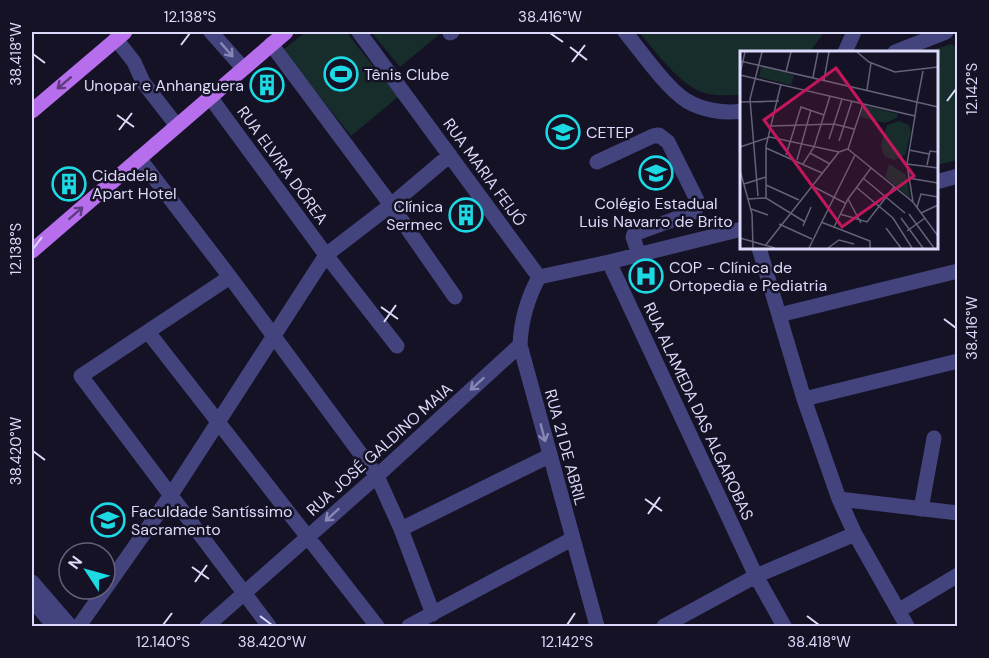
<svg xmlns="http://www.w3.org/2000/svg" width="989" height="658" font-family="'DM Sans',sans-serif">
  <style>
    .green { fill: #162d2b }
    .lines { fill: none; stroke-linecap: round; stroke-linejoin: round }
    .minor { stroke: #43437d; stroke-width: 15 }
    .major { stroke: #b76eed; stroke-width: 15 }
    .oneway { stroke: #8887b5 }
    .oneway2 { stroke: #5d3b7e }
    .ticks { fill: none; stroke: #dcdafa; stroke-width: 2 }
    .labels { text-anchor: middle; stroke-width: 5; stroke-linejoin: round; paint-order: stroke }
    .poi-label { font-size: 16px; fill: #dcdafa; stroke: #141224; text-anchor: start }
    .street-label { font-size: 16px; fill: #dcdafa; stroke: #141224 }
    .inset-road { fill: none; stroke: #64627a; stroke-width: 1.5 }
    .view { fill: #c2185b; fill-opacity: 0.15; stroke: #c2185b; stroke-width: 3 }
    .inset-edge { fill: none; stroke: #dcdafa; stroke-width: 3 }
    .neatline { fill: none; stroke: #dcdafa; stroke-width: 2 }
    .ticks-label { font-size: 15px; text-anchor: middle; fill: #dcdafa }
  </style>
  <rect width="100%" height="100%" fill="#141224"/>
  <!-- green -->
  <path class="green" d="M 306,32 L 346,32 L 398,97 L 351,136 L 283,50 Z
    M 371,32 L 442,32 L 400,67 Z
    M 639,32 L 824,32 L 810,52 L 742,52 L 741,95 C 731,95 719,96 708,94 C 681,88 656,52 639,32 Z
    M 951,44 L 957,47 L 957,160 L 937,165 L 936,52 L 927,52 Z"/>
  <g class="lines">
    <!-- minor -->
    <path class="minor" d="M 211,32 L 243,68
      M 359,32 L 539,277 L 609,262 L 742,229
      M 625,32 C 641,51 666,88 687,101 C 702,110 725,114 742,111
      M 450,33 L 452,32
      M 116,39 L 134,62 L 143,82 L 177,126
      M 271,44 L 391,205 L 455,297
      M 845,52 L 854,32
      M 895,52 L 946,32
      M 210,97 L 326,255 L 397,346
      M 139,158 L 230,277 L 377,476 L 401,529 L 433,614
      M 597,162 L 653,136 L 659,135 L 668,142 L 697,200 L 697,207 L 694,212 L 634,234 L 633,237 L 639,255
      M 936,182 L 958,176
      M 759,248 L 804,399 L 839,499 L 855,534 L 907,626
      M 609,262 L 756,576 L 784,626
      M 230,277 L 81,376 L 269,626
      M 539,277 C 527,299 521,319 520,345 L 597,626
      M 779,315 L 958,271
      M 148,332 L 377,626
      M 804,399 L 958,361
      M 839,499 L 958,513
      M 921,509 L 934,438
      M 401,529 L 549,456
      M 32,582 L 70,626
      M 32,600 L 54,626
      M 898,611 L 958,575
      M 79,626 L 171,495 L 326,255 L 391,205 L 450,155
      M 207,626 L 377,476 L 520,345
      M 409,626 L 572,539
      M 664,626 L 756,576 L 855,534"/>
    <!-- major -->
    <path class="major" d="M 32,111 L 125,32
      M 32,251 L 286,32"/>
  </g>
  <!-- one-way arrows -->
  <defs><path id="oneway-shaft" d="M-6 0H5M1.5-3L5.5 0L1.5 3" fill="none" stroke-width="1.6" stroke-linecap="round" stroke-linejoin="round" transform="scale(1.5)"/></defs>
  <g class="oneway">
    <use href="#oneway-shaft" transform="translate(227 50) rotate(49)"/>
    <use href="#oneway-shaft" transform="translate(477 384) rotate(138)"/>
    <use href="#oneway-shaft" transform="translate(543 433) rotate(75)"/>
    <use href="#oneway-shaft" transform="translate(332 515) rotate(138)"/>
  </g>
  <g class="oneway2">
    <use href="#oneway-shaft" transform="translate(64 83) rotate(140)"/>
    <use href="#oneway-shaft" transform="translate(76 213) rotate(-41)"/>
  </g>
  <!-- ticks -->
  <path class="ticks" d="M 550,33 L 563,42M 181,45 L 190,33M 570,47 L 587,60M 33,54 L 45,63M 572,62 L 585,45M 947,101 L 956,89M 117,115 L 134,127M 119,130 L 132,113M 33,249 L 42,237M 381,307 L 398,319M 944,319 L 956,328M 384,322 L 396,305M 33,451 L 45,460M 645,499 L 662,511M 648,514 L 660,497M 192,567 L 209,579M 195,582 L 207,565M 260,616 L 272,625M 807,616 L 819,625M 163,625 L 172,613M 567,625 L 575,613"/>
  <!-- icons -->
  <defs>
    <g id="stadium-ring" transform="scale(1.725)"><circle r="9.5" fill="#141224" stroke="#1dd9e3" stroke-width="1.5"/><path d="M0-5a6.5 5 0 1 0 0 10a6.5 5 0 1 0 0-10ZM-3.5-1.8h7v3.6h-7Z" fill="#1dd9e3"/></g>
    <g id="building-ring" transform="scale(1.725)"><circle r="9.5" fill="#141224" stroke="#1dd9e3" stroke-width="1.5"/><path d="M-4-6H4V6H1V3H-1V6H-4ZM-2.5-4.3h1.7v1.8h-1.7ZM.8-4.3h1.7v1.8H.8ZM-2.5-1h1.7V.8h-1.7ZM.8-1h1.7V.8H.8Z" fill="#1dd9e3"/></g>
    <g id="school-ring" transform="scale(1.725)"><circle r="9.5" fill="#141224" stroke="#1dd9e3" stroke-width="1.5"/><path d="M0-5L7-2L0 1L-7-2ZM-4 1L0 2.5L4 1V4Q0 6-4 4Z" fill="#1dd9e3"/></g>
    <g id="hospital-ring" transform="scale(1.725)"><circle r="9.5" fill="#141224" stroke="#1dd9e3" stroke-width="1.5"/><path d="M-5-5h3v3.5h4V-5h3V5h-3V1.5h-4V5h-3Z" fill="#1dd9e3"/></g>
    <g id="university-ring" transform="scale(1.725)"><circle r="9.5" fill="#141224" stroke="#1dd9e3" stroke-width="1.5"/><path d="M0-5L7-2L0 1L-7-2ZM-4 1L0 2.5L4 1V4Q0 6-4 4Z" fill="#1dd9e3"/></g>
  </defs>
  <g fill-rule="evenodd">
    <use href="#stadium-ring" x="341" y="74"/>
    <use href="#building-ring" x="267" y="85"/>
    <use href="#school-ring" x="563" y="132"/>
    <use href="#school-ring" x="656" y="173"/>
    <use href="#building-ring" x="69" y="184"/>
    <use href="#building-ring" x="466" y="215"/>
    <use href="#hospital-ring" x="646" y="276"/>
    <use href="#university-ring" x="108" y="520"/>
  </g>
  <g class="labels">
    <!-- poi labels -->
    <g class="poi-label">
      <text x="364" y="80">Tênis Clube</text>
      <text x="244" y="91" text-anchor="end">Unopar e Anhanguera</text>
      <text x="586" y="138">CETEP</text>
      <text x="92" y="181">Cidadela<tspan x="92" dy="18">Apart Hotel</tspan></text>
      <text x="656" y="209" text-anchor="middle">Colégio Estadual<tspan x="656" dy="18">Luis Navarro de Brito</tspan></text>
      <text x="443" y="212" text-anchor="end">Clínica<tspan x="443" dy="18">Sermec</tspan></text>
      <text x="669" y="273">COP - Clínica de<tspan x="669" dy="18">Ortopedia e Pediatria</tspan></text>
      <text x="131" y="517">Faculdade Santíssimo<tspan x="131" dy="18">Sacramento</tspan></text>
    </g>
    <!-- street labels -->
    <g class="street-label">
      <text transform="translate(283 165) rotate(54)" y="6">RUA ELVIRA DÓREA</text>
      <text transform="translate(485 172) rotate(54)" y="6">RUA MARIA FEIJÓ</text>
      <text transform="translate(699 411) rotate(65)" y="6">RUA ALAMEDA DAS ALGAROBAS</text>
      <text transform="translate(566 447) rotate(75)" y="6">RUA 21 DE ABRIL</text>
      <text transform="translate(379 449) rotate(-42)" y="6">RUA JOSÉ GALDINO MAIA</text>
    </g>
  </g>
  <!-- overview -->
  <g transform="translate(740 51)">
    <rect width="198" height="198" fill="#141224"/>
    <path d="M 21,16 L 54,24 L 51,34 L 19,26 ZM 123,54 L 158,63 L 157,67 L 145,72 L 120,66 ZM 159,70 L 169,74 L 171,81 L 165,104 L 154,109 L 144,105 L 141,94 L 147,74 ZM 149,113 L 166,124 L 170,147 L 145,126 Z" fill="#162d2b"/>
    <path class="inset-road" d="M 117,1 L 129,11 L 155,21 L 198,16M 0,10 L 198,56M 46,21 L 51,1M 0,23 L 5,1M 0,24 L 175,65 L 177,51M 73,26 L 78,1M 84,29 L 89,1M 127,39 L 131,12M 0,51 L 39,50M 177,51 L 183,20M 123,53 L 108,98 L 173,151 L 198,185M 31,75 L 94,73 L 114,78M 89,88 L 102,48M 99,90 L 112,50M 0,96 L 30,86 L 99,101M 26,97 L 82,122M 169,99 L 189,103M 70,102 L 90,113M 46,104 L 61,56 L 84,64M 57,109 L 71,59M 63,113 L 74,96 L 90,45M 167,113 L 198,117M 187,114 L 190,100 L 198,101M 0,119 L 12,163 L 13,197M 123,127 L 165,162M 168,127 L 198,132M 4,133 L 26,126M 26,134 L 59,149M 72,135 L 105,152M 116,136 L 153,167 L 172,197M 18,145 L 10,48 L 22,1M 26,147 L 26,95 L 41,33M 8,148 L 26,147 L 65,171M 108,148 L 121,172M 173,151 L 167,113 L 175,65M 177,156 L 181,143 L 198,146M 11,158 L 28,164M 181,162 L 198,154M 100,163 L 127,171 L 154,136M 169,163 L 194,197M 161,167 L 183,197M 81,171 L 130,190 L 130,197M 39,173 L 72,188M 63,175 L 71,156M 94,176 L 108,148 L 131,117M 146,177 L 161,197M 167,180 L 185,167M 0,187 L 35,197M 25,195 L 99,101 L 108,98M 69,197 L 115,104M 88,197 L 99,189 L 114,193"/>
    <path class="view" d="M 96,17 L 174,125 L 102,176 L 24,69 Z"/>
    <rect width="198" height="198" class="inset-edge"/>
  </g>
  <!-- border -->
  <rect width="989" height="658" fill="none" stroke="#141224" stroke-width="66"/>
  <!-- north arrow -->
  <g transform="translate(87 571) rotate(306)"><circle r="28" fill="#141224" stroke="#64627a" stroke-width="1.5"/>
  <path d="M0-4.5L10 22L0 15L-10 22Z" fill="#1dd9e3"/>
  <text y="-9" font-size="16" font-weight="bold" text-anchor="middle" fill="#dcdafa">N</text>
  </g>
  <rect x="33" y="33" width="923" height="592" class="neatline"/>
  <g class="ticks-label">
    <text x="190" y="22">12.138°S</text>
    <text x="550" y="22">38.416°W</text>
    <text transform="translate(16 54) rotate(-90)" y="5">38.418°W</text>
    <text transform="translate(972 89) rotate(-90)" y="5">12.142°S</text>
    <text transform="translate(16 249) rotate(-90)" y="5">12.138°S</text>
    <text transform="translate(972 328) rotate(-90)" y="5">38.416°W</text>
    <text transform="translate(16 451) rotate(-90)" y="5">38.420°W</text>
    <text x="163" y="647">12.140°S</text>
    <text x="272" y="647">38.420°W</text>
    <text x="567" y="647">12.142°S</text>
    <text x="819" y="647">38.418°W</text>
  </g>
</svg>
